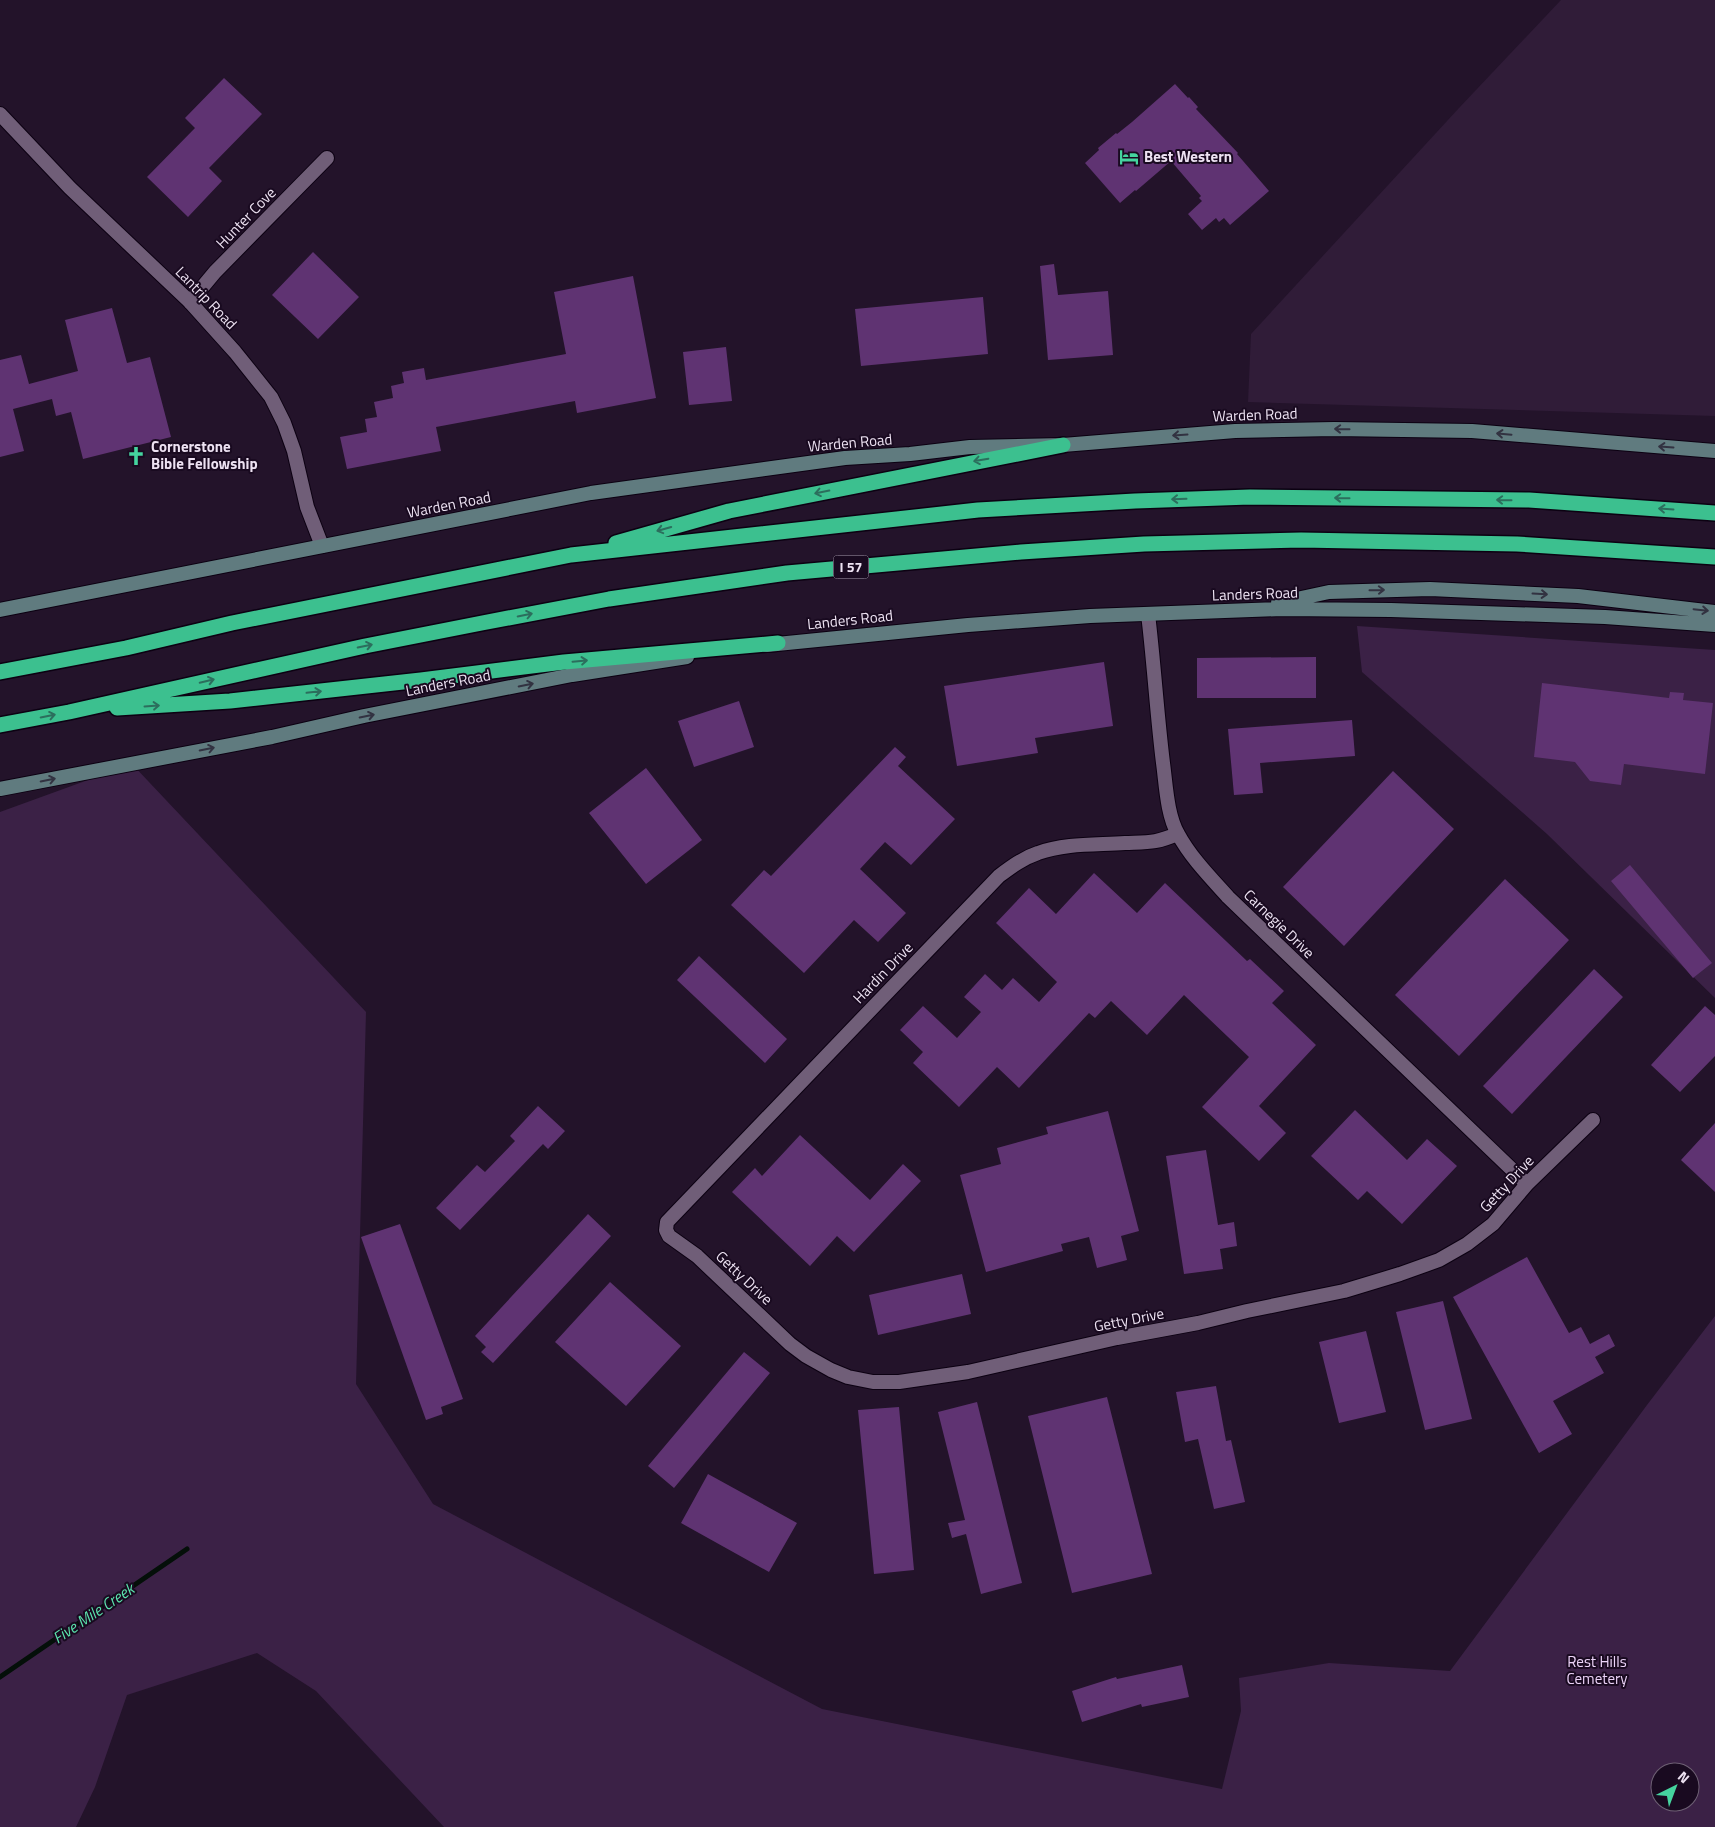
<svg xmlns="http://www.w3.org/2000/svg" width="1715" height="1827" font-family="'Titillium Web',sans-serif">
  <style>
    .built { fill: #301c38 }
    .green { fill: #3b2146; fill-rule: evenodd }
    .lines { fill: none; stroke-linecap: round; stroke-linejoin: round }
    .stream { stroke: #040f09; stroke-width: 5 }
    .building { fill: #5f3372 }
    .minor-casing { stroke: #0c0112; stroke-width: 16 }
    .tertiary-casing { stroke: #0c0112; stroke-width: 16 }
    .secondary-casing { stroke: #0c0112; stroke-width: 16 }
    .motorway-casing { stroke: #0c0112; stroke-width: 18 }
    .minor { stroke: #705e78; stroke-width: 14 }
    .tertiary { stroke: #705e78; stroke-width: 14 }
    .secondary { stroke: #607b7f; stroke-width: 14 }
    .motorway { stroke: #3cc08f; stroke-width: 15 }
    .oneway { stroke: #323241 }
    .oneway2 { stroke: #2c6e5d }
    .labels { text-anchor: middle; stroke-width: 4; stroke-linejoin: round; paint-order: stroke }
    .shield { fill: #190a20; stroke: #ada1b3; stroke-width: 1 }
    .shield-label { font-size: 14px; font-weight: bold; fill: #ede2f2 }
    .poi-label { font-size: 15px; font-weight: bold; fill: #ede2f2; stroke: #190a20; text-anchor: start }
    .street-label { font-size: 15px; fill: #ede2f2; stroke: #190a20 }
    .park-label { font-size: 15px; fill: #ecd3f8; stroke: #190a20 }
    .water-label { font-size: 16px; font-style: italic; fill: #5be3ad; stroke: #190a20 }
  </style>
  <rect width="100%" height="100%" fill="#23132a"/>
  <!-- built -->
  <path class="built" d="M 1561,0 L 1715,0 L 1715,416 L 1248,402 L 1251,334 L 1459,108 Z"/>
  <!-- green -->
  <path class="green" d="M 1357,626 L 1715,650 L 1715,998 L 1547,834 L 1362,672 Z
    M 132,764 L 366,1012 L 356,1384 L 433,1504 L 822,1709 L 1222,1789 L 1241,1711 L 1239,1678 L 1329,1663 L 1450,1671 L 1647,1405 L 1715,1316 L 1715,1827 L 444,1827 L 316,1691 L 257,1653 L 127,1695 L 95,1787 L 76,1827 L 0,1827 L 0,812 ZM 1660,1772 L 1690,1772 L 1690,1802 L 1660,1802 Z"/>
  <g class="lines">
    <!-- stream -->
    <path class="stream" d="M 0,1677 L 187,1549"/>
  </g>
  <!-- building -->
  <path class="building" d="M 224,78 L 262,114 L 209,168 L 222,181 L 188,217 L 147,177 L 195,128 L 185,118 Z
    M 1175,84 L 1188,98 L 1189,97 L 1198,107 L 1196,109 L 1238,153 L 1237,154 L 1269,191 L 1230,225 L 1224,218 L 1219,222 L 1216,218 L 1202,230 L 1188,214 L 1202,201 L 1199,198 L 1201,196 L 1171,161 L 1136,191 L 1135,190 L 1120,203 L 1085,163 L 1099,150 L 1098,148 L 1116,133 L 1117,134 L 1132,122 Z
    M 313,252 L 359,297 L 318,339 L 272,295 Z
    M 1054,264 L 1058,295 L 1108,291 L 1113,355 L 1048,360 L 1040,266 Z
    M 633,276 L 656,398 L 577,413 L 575,401 L 436,427 L 441,451 L 347,469 L 340,437 L 367,432 L 365,419 L 377,417 L 374,402 L 393,398 L 391,386 L 404,383 L 402,372 L 424,368 L 426,380 L 566,354 L 554,292 Z
    M 983,297 L 988,354 L 861,366 L 855,309 Z
    M 112,308 L 127,363 L 150,357 L 171,437 L 83,459 L 71,412 L 56,416 L 52,399 L 13,409 L 24,451 L 0,457 L 0,360 L 21,355 L 29,384 L 78,371 L 65,320 Z
    M 726,347 L 732,401 L 689,405 L 683,352 Z
    M 1316,657 L 1316,698 L 1197,698 L 1197,658 Z
    M 1104,662 L 1113,726 L 1035,738 L 1038,753 L 957,766 L 944,686 Z
    M 1542,683 L 1669,698 L 1670,692 L 1684,693 L 1683,700 L 1713,703 L 1705,774 L 1624,764 L 1621,785 L 1590,781 L 1575,762 L 1534,757 Z
    M 739,701 L 754,747 L 694,767 L 678,721 Z
    M 1352,720 L 1355,756 L 1260,763 L 1263,793 L 1234,795 L 1228,729 Z
    M 895,747 L 906,757 L 898,766 L 955,819 L 911,865 L 885,842 L 860,869 L 906,913 L 878,942 L 854,920 L 804,973 L 731,905 L 764,870 L 771,876 Z
    M 646,768 L 702,840 L 646,884 L 589,813 Z
    M 1393,771 L 1454,829 L 1344,946 L 1283,887 Z
    M 1630,865 L 1712,963 L 1693,978 L 1611,881 Z
    M 1094,873 L 1137,913 L 1165,883 L 1247,961 L 1250,959 L 1284,991 L 1272,1003 L 1316,1045 L 1259,1106 L 1286,1133 L 1259,1161 L 1202,1107 L 1249,1057 L 1184,995 L 1147,1035 L 1111,1001 L 1095,1018 L 1089,1013 L 1019,1088 L 997,1067 L 959,1107 L 913,1063 L 923,1052 L 900,1030 L 923,1006 L 957,1038 L 981,1012 L 964,997 L 985,974 L 1002,990 L 1013,978 L 1039,1002 L 1057,982 L 996,923 L 1029,888 L 1056,914 Z
    M 1505,879 L 1569,940 L 1459,1056 L 1395,995 Z
    M 699,956 L 787,1039 L 765,1063 L 677,980 Z
    M 1594,969 L 1623,997 L 1512,1114 L 1483,1086 Z
    M 1705,1006 L 1715,1015 L 1715,1056 L 1680,1092 L 1651,1065 Z
    M 538,1106 L 565,1131 L 548,1149 L 543,1144 L 460,1230 L 436,1208 L 477,1165 L 485,1172 L 515,1141 L 510,1136 Z
    M 1355,1110 L 1407,1160 L 1427,1139 L 1457,1166 L 1402,1224 L 1367,1191 L 1358,1200 L 1311,1156 Z
    M 1108,1111 L 1139,1231 L 1121,1236 L 1127,1260 L 1097,1268 L 1089,1237 L 1061,1244 L 1063,1251 L 986,1272 L 960,1175 L 1001,1164 L 997,1148 L 1048,1134 L 1046,1127 Z
    M 1715,1123 L 1715,1192 L 1681,1160 Z
    M 800,1135 L 870,1200 L 903,1164 L 921,1181 L 854,1252 L 837,1236 L 810,1266 L 732,1192 L 755,1168 L 762,1176 Z
    M 1206,1150 L 1218,1225 L 1234,1222 L 1237,1246 L 1220,1249 L 1223,1269 L 1184,1274 L 1166,1156 Z
    M 588,1214 L 611,1236 L 493,1363 L 481,1352 L 486,1347 L 475,1336 Z
    M 400,1224 L 463,1399 L 441,1407 L 443,1414 L 426,1420 L 361,1237 Z
    M 1527,1257 L 1569,1333 L 1581,1327 L 1590,1344 L 1609,1334 L 1615,1346 L 1595,1357 L 1604,1373 L 1553,1401 L 1572,1434 L 1539,1453 L 1453,1297 Z
    M 962,1274 L 971,1314 L 878,1335 L 869,1295 Z
    M 610,1282 L 681,1346 L 626,1406 L 555,1342 Z
    M 1443,1301 L 1472,1419 L 1425,1430 L 1396,1312 Z
    M 1366,1331 L 1386,1412 L 1339,1423 L 1319,1342 Z
    M 744,1352 L 770,1373 L 674,1488 L 648,1466 Z
    M 1216,1386 L 1226,1441 L 1231,1440 L 1245,1502 L 1214,1509 L 1198,1439 L 1185,1442 L 1176,1392 Z
    M 1107,1397 L 1152,1574 L 1072,1593 L 1028,1416 Z
    M 977,1402 L 1022,1583 L 981,1594 L 966,1534 L 952,1538 L 948,1523 L 965,1520 L 938,1412 Z
    M 899,1407 L 914,1570 L 874,1574 L 858,1410 Z
    M 708,1474 L 797,1523 L 769,1572 L 681,1523 Z
    M 1182,1665 L 1189,1697 L 1142,1707 L 1141,1704 L 1082,1722 L 1072,1691 L 1116,1677 L 1117,1679 Z"/>
  <g class="lines">
    <!-- minor casing -->
    <g class="minor-casing">
      <path id="minor" d="M 190,302 L 215,272 L 327,158
        M 1148,614 C 1154,664 1157,714 1163,763 C 1166,785 1167,815 1178,834 C 1191,858 1211,878 1228,897 L 1527,1184
        M 1177,834 C 1157,843 1148,842 1125,843 C 1097,845 1065,843 1038,853 C 1023,858 1011,867 999,876 L 667,1222 L 666,1230 L 669,1236 L 697,1256 L 790,1344 L 806,1356 L 831,1370 L 848,1377 L 873,1382 L 899,1382 L 968,1372 L 1117,1338 L 1198,1323 L 1247,1311 L 1344,1291 L 1400,1274 L 1439,1260 L 1467,1244 L 1493,1224 L 1527,1184 L 1593,1120"/>
    </g>
    <!-- tertiary casing -->
    <g class="tertiary-casing">
      <path id="tertiary" d="M 0,114 L 70,188 L 190,302 L 235,352 L 271,397 L 284,423 L 294,451 L 307,507 L 322,546"/>
    </g>
    <!-- secondary casing -->
    <g class="secondary-casing">
      <path id="secondary" d="M 1278,603 L 1329,592 L 1430,589 L 1578,596 L 1715,612
        M 0,610 L 591,493 L 845,458 L 910,454 L 970,447 L 1063,445 L 1235,431 L 1334,429 L 1472,431 L 1715,451
        M 767,645 L 968,625 L 1090,616 L 1282,609 L 1391,610 L 1605,617 L 1715,625
        M 0,789 L 272,737 L 364,716 L 572,675 L 687,657"/>
    </g>
    <!-- motorway casing -->
    <g class="motorway-casing">
      <path id="motorway" d="M 616,543 L 729,511 L 1063,445
        M 0,672 L 126,648 L 232,623 L 571,555 L 978,510 L 1135,501 L 1250,497 L 1529,500 L 1715,513
        M 117,708 L 230,701 L 421,680 L 564,662 L 778,643
        M 0,725 L 69,712 L 365,646 L 482,623 L 609,599 L 787,573 L 1021,552 L 1144,544 L 1301,540 L 1517,544 L 1715,557"/>
    </g>
    <!-- minor -->
    <use href="#minor" class="minor"/>
    <!-- tertiary -->
    <use href="#tertiary" class="tertiary"/>
    <!-- secondary -->
    <use href="#secondary" class="secondary"/>
    <!-- motorway -->
    <use href="#motorway" class="motorway"/>
  </g>
  <!-- one-way arrows -->
  <defs><path id="oneway-shaft" d="M-6 0H5M1.5-3L5.5 0L1.5 3" fill="none" stroke-width="1.6" stroke-linecap="round" stroke-linejoin="round" transform="scale(1.25)"/></defs>
  <g class="oneway">
    <use href="#oneway-shaft" transform="translate(1342 429) rotate(-179)"/>
    <use href="#oneway-shaft" transform="translate(1504 434) rotate(-175)"/>
    <use href="#oneway-shaft" transform="translate(1180 435) rotate(176)"/>
    <use href="#oneway-shaft" transform="translate(1666 447) rotate(-176)"/>
    <use href="#oneway-shaft" transform="translate(1377 590) rotate(-1)"/>
    <use href="#oneway-shaft" transform="translate(1540 594) rotate(3)"/>
    <use href="#oneway-shaft" transform="translate(1701 610) rotate(6)"/>
    <use href="#oneway-shaft" transform="translate(526 685) rotate(-11)"/>
    <use href="#oneway-shaft" transform="translate(367 716) rotate(-12)"/>
    <use href="#oneway-shaft" transform="translate(207 749) rotate(-11)"/>
    <use href="#oneway-shaft" transform="translate(48 780) rotate(-11)"/>
  </g>
  <g class="oneway2">
    <use href="#oneway-shaft" transform="translate(981 460) rotate(170)"/>
    <use href="#oneway-shaft" transform="translate(822 492) rotate(169)"/>
    <use href="#oneway-shaft" transform="translate(1342 498) rotate(-179)"/>
    <use href="#oneway-shaft" transform="translate(1179 499) rotate(178)"/>
    <use href="#oneway-shaft" transform="translate(1504 500) rotate(-179)"/>
    <use href="#oneway-shaft" transform="translate(1666 509) rotate(-176)"/>
    <use href="#oneway-shaft" transform="translate(664 529) rotate(164)"/>
    <use href="#oneway-shaft" transform="translate(525 615) rotate(-11)"/>
    <use href="#oneway-shaft" transform="translate(365 646) rotate(-12)"/>
    <use href="#oneway-shaft" transform="translate(580 661) rotate(-5)"/>
    <use href="#oneway-shaft" transform="translate(207 681) rotate(-13)"/>
    <use href="#oneway-shaft" transform="translate(314 692) rotate(-6)"/>
    <use href="#oneway-shaft" transform="translate(152 706) rotate(-4)"/>
    <use href="#oneway-shaft" transform="translate(48 716) rotate(-11)"/>
  </g>
  <!-- icons -->
  <defs>
    <g id="hotel-bare" transform="scale(1.5)"><path d="M-6-4.5h1.5V1H6V5H4.5V3h-9V5H-6ZM-4 0a1.8 1.8 0 1 1 3.6 0ZM.5 0V-2.5h3Q6-2.5 6 0Z" fill="#45d49f" stroke="#190a20" stroke-width="2.5" paint-order="stroke"/></g>
    <g id="church-bare" transform="scale(1.5)"><path d="M-1.2-6h2.4v3.5h3.3v2.4h-3.3V6h-2.4V-.1h-3.3v-2.4h3.3Z" fill="#45d49f" stroke="#190a20" stroke-width="2.5" paint-order="stroke"/></g>
  </defs>
  <g fill-rule="evenodd">
    <use href="#hotel-bare" x="1129" y="157"/>
    <use href="#church-bare" x="136" y="456"/>
  </g>
  <g class="labels">
    <!-- shield labels -->
    <rect class="shield" x="833.5" y="555.5" width="35" height="23" rx="4"/>
    <g class="shield-label">
      <text x="851" y="572">I 57</text>
    </g>
    <!-- poi labels -->
    <g class="poi-label">
      <text x="1144" y="162">Best Western</text>
      <text x="151" y="452">Cornerstone<tspan x="151" dy="17">Bible Fellowship</tspan></text>
    </g>
    <!-- street labels -->
    <g class="street-label">
      <text transform="translate(246 218) rotate(-46)" y="5">Hunter Cove</text>
      <text transform="translate(206 298) rotate(46)" y="5">Lantrip Road</text>
      <text transform="translate(1255 415) rotate(-2)" y="5">Warden Road</text>
      <text transform="translate(850 443) rotate(-5)" y="5">Warden Road</text>
      <text transform="translate(449 505) rotate(-11)" y="5">Warden Road</text>
      <text transform="translate(1255 594) rotate(-2)" y="5">Landers Road</text>
      <text transform="translate(850 620) rotate(-6)" y="5">Landers Road</text>
      <text transform="translate(448 683) rotate(-11)" y="5">Landers Road</text>
      <text transform="translate(1279 924) rotate(44)" y="5">Carnegie Drive</text>
      <text transform="translate(883 973) rotate(-46)" y="5">Hardin Drive</text>
      <text transform="translate(1507 1184) rotate(-47)" y="5">Getty Drive</text>
      <text transform="translate(744 1278) rotate(43)" y="5">Getty Drive</text>
      <text transform="translate(1129 1320) rotate(-11)" y="5">Getty Drive</text>
    </g>
    <!-- park labels -->
    <g class="park-label">
      <text x="1597" y="1667">Rest Hills<tspan x="1597" dy="17">Cemetery</tspan></text>
    </g>
    <!-- water labels -->
    <g class="water-label">
      <text transform="translate(93 1613) rotate(-34)" y="6">Five Mile Creek</text>
    </g>
  </g>
  <!-- north arrow -->
  <g transform="translate(1675 1787) rotate(42)"><circle r="24" fill="#190a20" stroke="#6e6074"/>
  <path d="M0-4L9 19L0 12L-9 19Z" fill="#45d49f"/>
  <text y="-8" font-size="14" font-weight="bold" text-anchor="middle" fill="#ede2f2">N</text>
  </g>
</svg>
